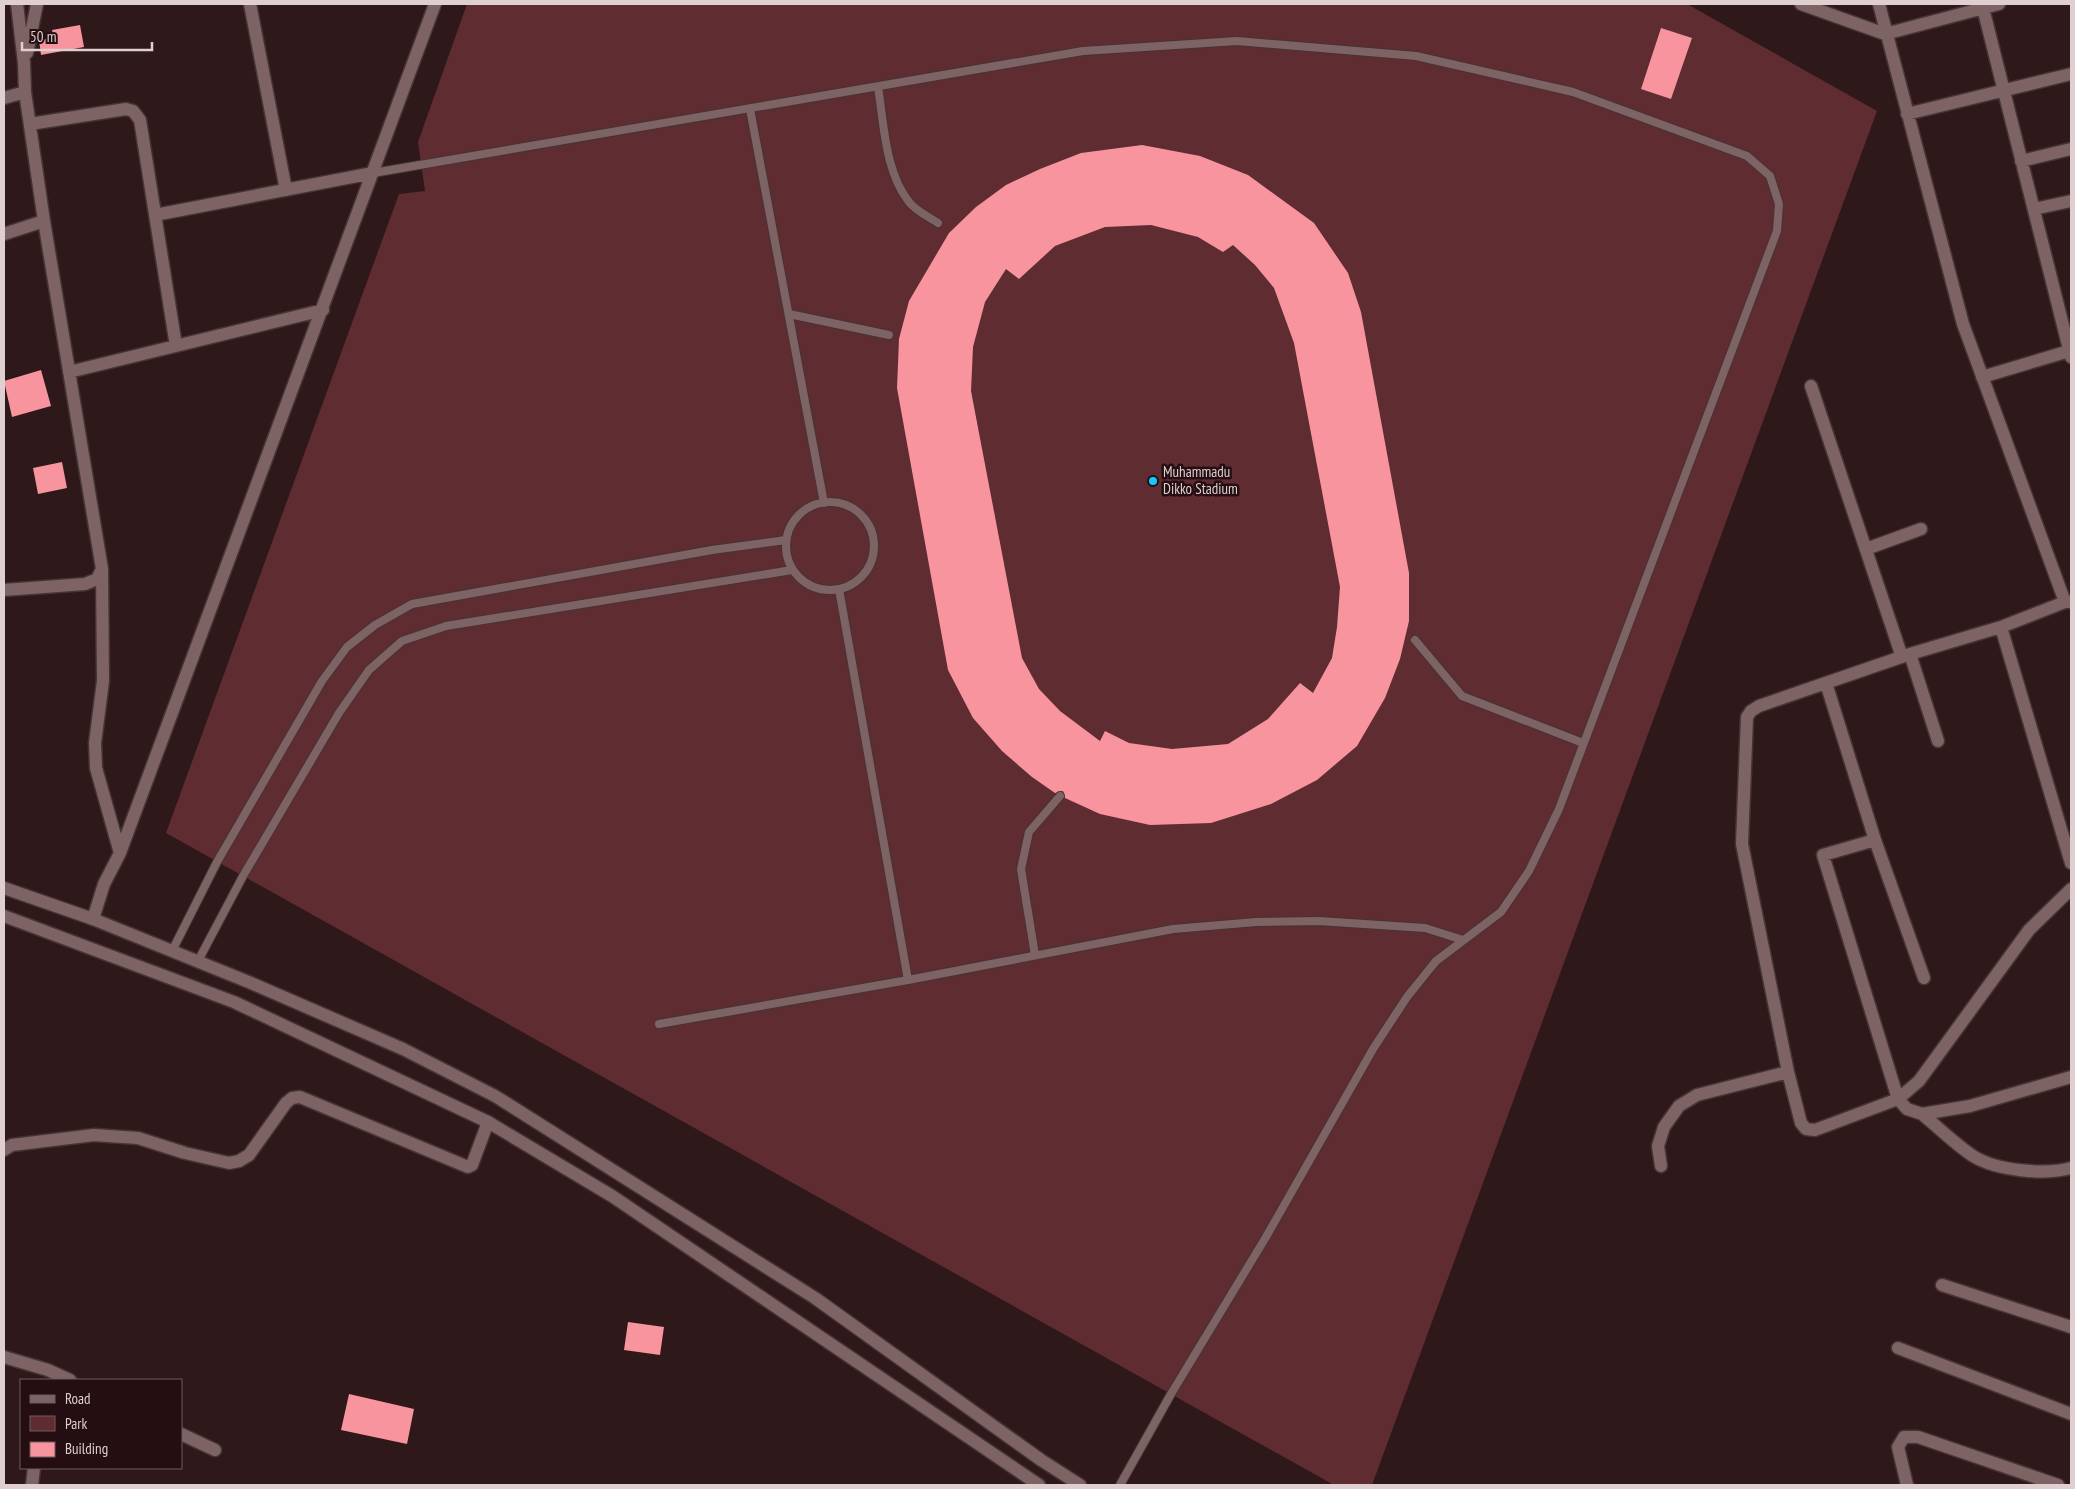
<svg xmlns="http://www.w3.org/2000/svg" width="2075" height="1489" font-family="'PT Sans Narrow',sans-serif">
  <style>
    .green { fill: #5f2c32 }
    .building { fill: #f7949e; fill-rule: evenodd }
    .lines { fill: none; stroke-linecap: round; stroke-linejoin: round }
    .service-casing { stroke: #453436; stroke-width: 10 }
    .minor-casing { stroke: #453436; stroke-width: 15 }
    .secondary-casing { stroke: #453436; stroke-width: 15 }
    .service { stroke: #7e6365; stroke-width: 8 }
    .minor { stroke: #7e6365; stroke-width: 12 }
    .secondary { stroke: #7e6365; stroke-width: 12 }
    .poi-dot { fill: #14cafb; stroke: #240e11; stroke-width: 2 }
    .labels { text-anchor: middle; stroke-width: 5; stroke-linejoin: round; paint-order: stroke }
    .poi-label { font-size: 15px; fill: #dfcfd0; stroke: #240e11; text-anchor: start }
  </style>
  <rect width="100%" height="100%" fill="#2e181a"/>
  <!-- green -->
  <path class="green" d="M 467,4 L 1687,4 L 1877,111 L 1372,1485 L 1334,1485 L 166,833 L 399,194 L 425,191 L 418,142 Z"/>
  <!-- building -->
  <path class="building" d="M 80,25 L 84,47 L 41,55 L 39,40 L 54,38 L 52,30 Z
    M 1661,28 L 1692,38 L 1671,99 L 1641,89 Z
    M 1142,145 L 1200,156 L 1248,175 L 1314,223 L 1348,273 L 1361,312 L 1409,573 L 1409,621 L 1400,659 L 1385,698 L 1357,746 L 1317,780 L 1271,804 L 1211,823 L 1150,825 L 1100,814 L 1065,798 L 1063,791 L 1055,793 L 1032,777 L 1002,751 L 973,718 L 948,670 L 897,388 L 899,339 L 909,301 L 949,233 L 976,207 L 1006,185 L 1040,169 L 1081,153 ZM 1151,225 L 1198,237 L 1223,252 L 1233,245 L 1255,265 L 1274,288 L 1294,343 L 1340,587 L 1337,627 L 1332,658 L 1313,693 L 1300,683 L 1268,719 L 1228,744 L 1172,749 L 1129,743 L 1105,731 L 1100,741 L 1060,711 L 1039,689 L 1022,658 L 971,391 L 973,347 L 985,302 L 1006,269 L 1019,279 L 1055,246 L 1105,227 Z
    M 41,370 L 51,406 L 12,417 L 4,381 Z
    M 62,462 L 67,488 L 38,494 L 33,468 Z
    M 628,1322 L 664,1327 L 660,1355 L 624,1350 Z
    M 349,1394 L 414,1409 L 407,1444 L 341,1430 Z"/>
  <g class="lines">
    <!-- service casing -->
    <g class="service-casing">
      <path id="service" d="M 878,87 C 884,124 885,172 909,202 C 916,211 929,217 938,223
        M 750,109 L 824,503
        M 373,173 L 1083,51 L 1237,41 L 1416,56 L 1573,92 L 1747,156 L 1770,176 L 1779,204 L 1777,231 L 1559,809 L 1529,871 L 1501,912 L 1436,961 L 1407,997 L 1373,1049 L 1266,1237 L 1171,1394 L 1120,1485
        M 789,314 L 889,335
        M786 546a44 44 0 1 1 88 0a44 44 0 1 1-88 0Z
        M 839,589 L 908,980
        M 1415,640 L 1462,696 L 1583,743
        M 172,951 L 217,862 L 322,681 L 347,647 L 375,625 L 412,604 L 712,550 L 786,540
        M 1035,955 L 1021,869 L 1029,832 L 1060,796
        M 198,961 L 243,876 L 339,713 L 369,670 L 402,641 L 446,626 L 792,570
        M 659,1024 L 908,980 L 1173,929 L 1256,922 L 1319,921 L 1425,928 L 1463,940"/>
    </g>
    <!-- minor casing -->
    <g class="minor-casing">
      <path id="minor" d="M 17,4 L 24,63 L 25,92 L 44,221 L 102,569 L 103,681 L 95,743 L 96,768 L 120,853
        M 250,4 L 286,190
        M 1801,4 L 1885,34 L 1999,4
        M 1879,4 L 1963,324 L 2065,602
        M 1982,4 L 2071,357
        M 27,53 L 37,4
        M 4,98 L 25,92
        M 1907,114 L 2071,74
        M 30,124 L 126,109 L 133,111 L 140,120 L 176,346
        M 2021,161 L 2071,149
        M 2034,209 L 2071,201
        M 155,215 L 373,173
        M 4,234 L 44,221
        M 69,372 L 323,310
        M 1982,377 L 2069,351
        M 1811,386 L 1902,657
        M 1866,549 L 1921,529
        M 4,590 L 85,584 L 97,579 L 102,569
        M 2071,602 L 2065,602 L 2001,627 L 1910,654 L 1759,706 L 1751,711 L 1747,717 L 1742,844 L 1788,1072 L 1801,1123 L 1806,1129 L 1815,1130 L 1898,1099 L 1907,1109 L 1922,1114 L 1970,1106 L 2071,1077
        M 2001,627 L 2071,863
        M 1910,654 L 1938,741
        M 1826,683 L 1875,840 L 1924,978
        M 1875,840 L 1823,855 L 1898,1099 L 1919,1081 L 2029,930 L 2071,889
        M 93,919 L 104,884 L 120,853 L 435,4
        M 1922,1114 C 1939,1128 1955,1144 1973,1156 C 1997,1171 2045,1175 2071,1168
        M 4,1150 L 12,1145 L 94,1135 L 138,1138 L 185,1153 L 229,1163 L 239,1161 L 249,1155 L 286,1103 L 292,1098 L 300,1097 L 468,1167 L 472,1165 L 488,1122
        M 1661,1166 L 1658,1146 L 1664,1127 L 1679,1106 L 1697,1095 L 1788,1072
        M 1942,1285 L 2071,1327
        M 1898,1348 L 2071,1414
        M 4,1357 L 48,1370 L 70,1380
        M 181,1434 L 215,1450
        M 32,1485 L 34,1468
        M 1907,1485 L 1898,1447 L 1904,1437 L 1918,1437 L 2058,1485"/>
    </g>
    <!-- secondary casing -->
    <g class="secondary-casing">
      <path id="secondary" d="M 4,888 L 93,919 L 251,983 L 403,1049 L 495,1096 L 815,1298 L 1041,1460 L 1080,1485
        M 4,916 L 234,1002 L 488,1122 L 612,1196 L 1039,1485"/>
    </g>
    <!-- service -->
    <use href="#service" class="service"/>
    <!-- minor -->
    <use href="#minor" class="minor"/>
    <!-- secondary -->
    <use href="#secondary" class="secondary"/>
  </g>
  <!-- markers -->
  <circle class="poi-dot" cx="1153" cy="481" r="5"/>
  <g class="labels">
    <!-- poi labels -->
    <g class="poi-label">
      <text x="1163" y="477">Muhammadu<tspan x="1163" dy="17">Dikko Stadium</tspan></text>
    </g>
  </g>
  <!-- border -->
  <rect width="2075" height="1489" fill="none" stroke="#dfcfd0" stroke-width="10"/>
  <!-- legend -->
  <rect x="20" y="1379" width="162" height="90" fill="#240e11" stroke="#6f5b5d"/>
  <rect x="30" y="1395" width="25" height="8" fill="#7e6365" stroke="#6f5b5d"/>
  <text x="65" y="1404" font-size="15" fill="#dfcfd0">Road</text>
  <rect x="30" y="1416" width="25" height="15" fill="#5f2c32" stroke="#6f5b5d"/>
  <text x="65" y="1429" font-size="15" fill="#dfcfd0">Park</text>
  <rect x="30" y="1442" width="25" height="15" fill="#f7949e" stroke="#6f5b5d"/>
  <text x="65" y="1454" font-size="15" fill="#dfcfd0">Building</text>
  <!-- scale -->
  <path d="M22 42v8h130v-8" fill="none" stroke="#dfcfd0" stroke-width="2.5"/>
  <text x="30" y="42" font-size="15" fill="#dfcfd0" stroke="#240e11" stroke-width="4" paint-order="stroke">50 m</text>
</svg>
